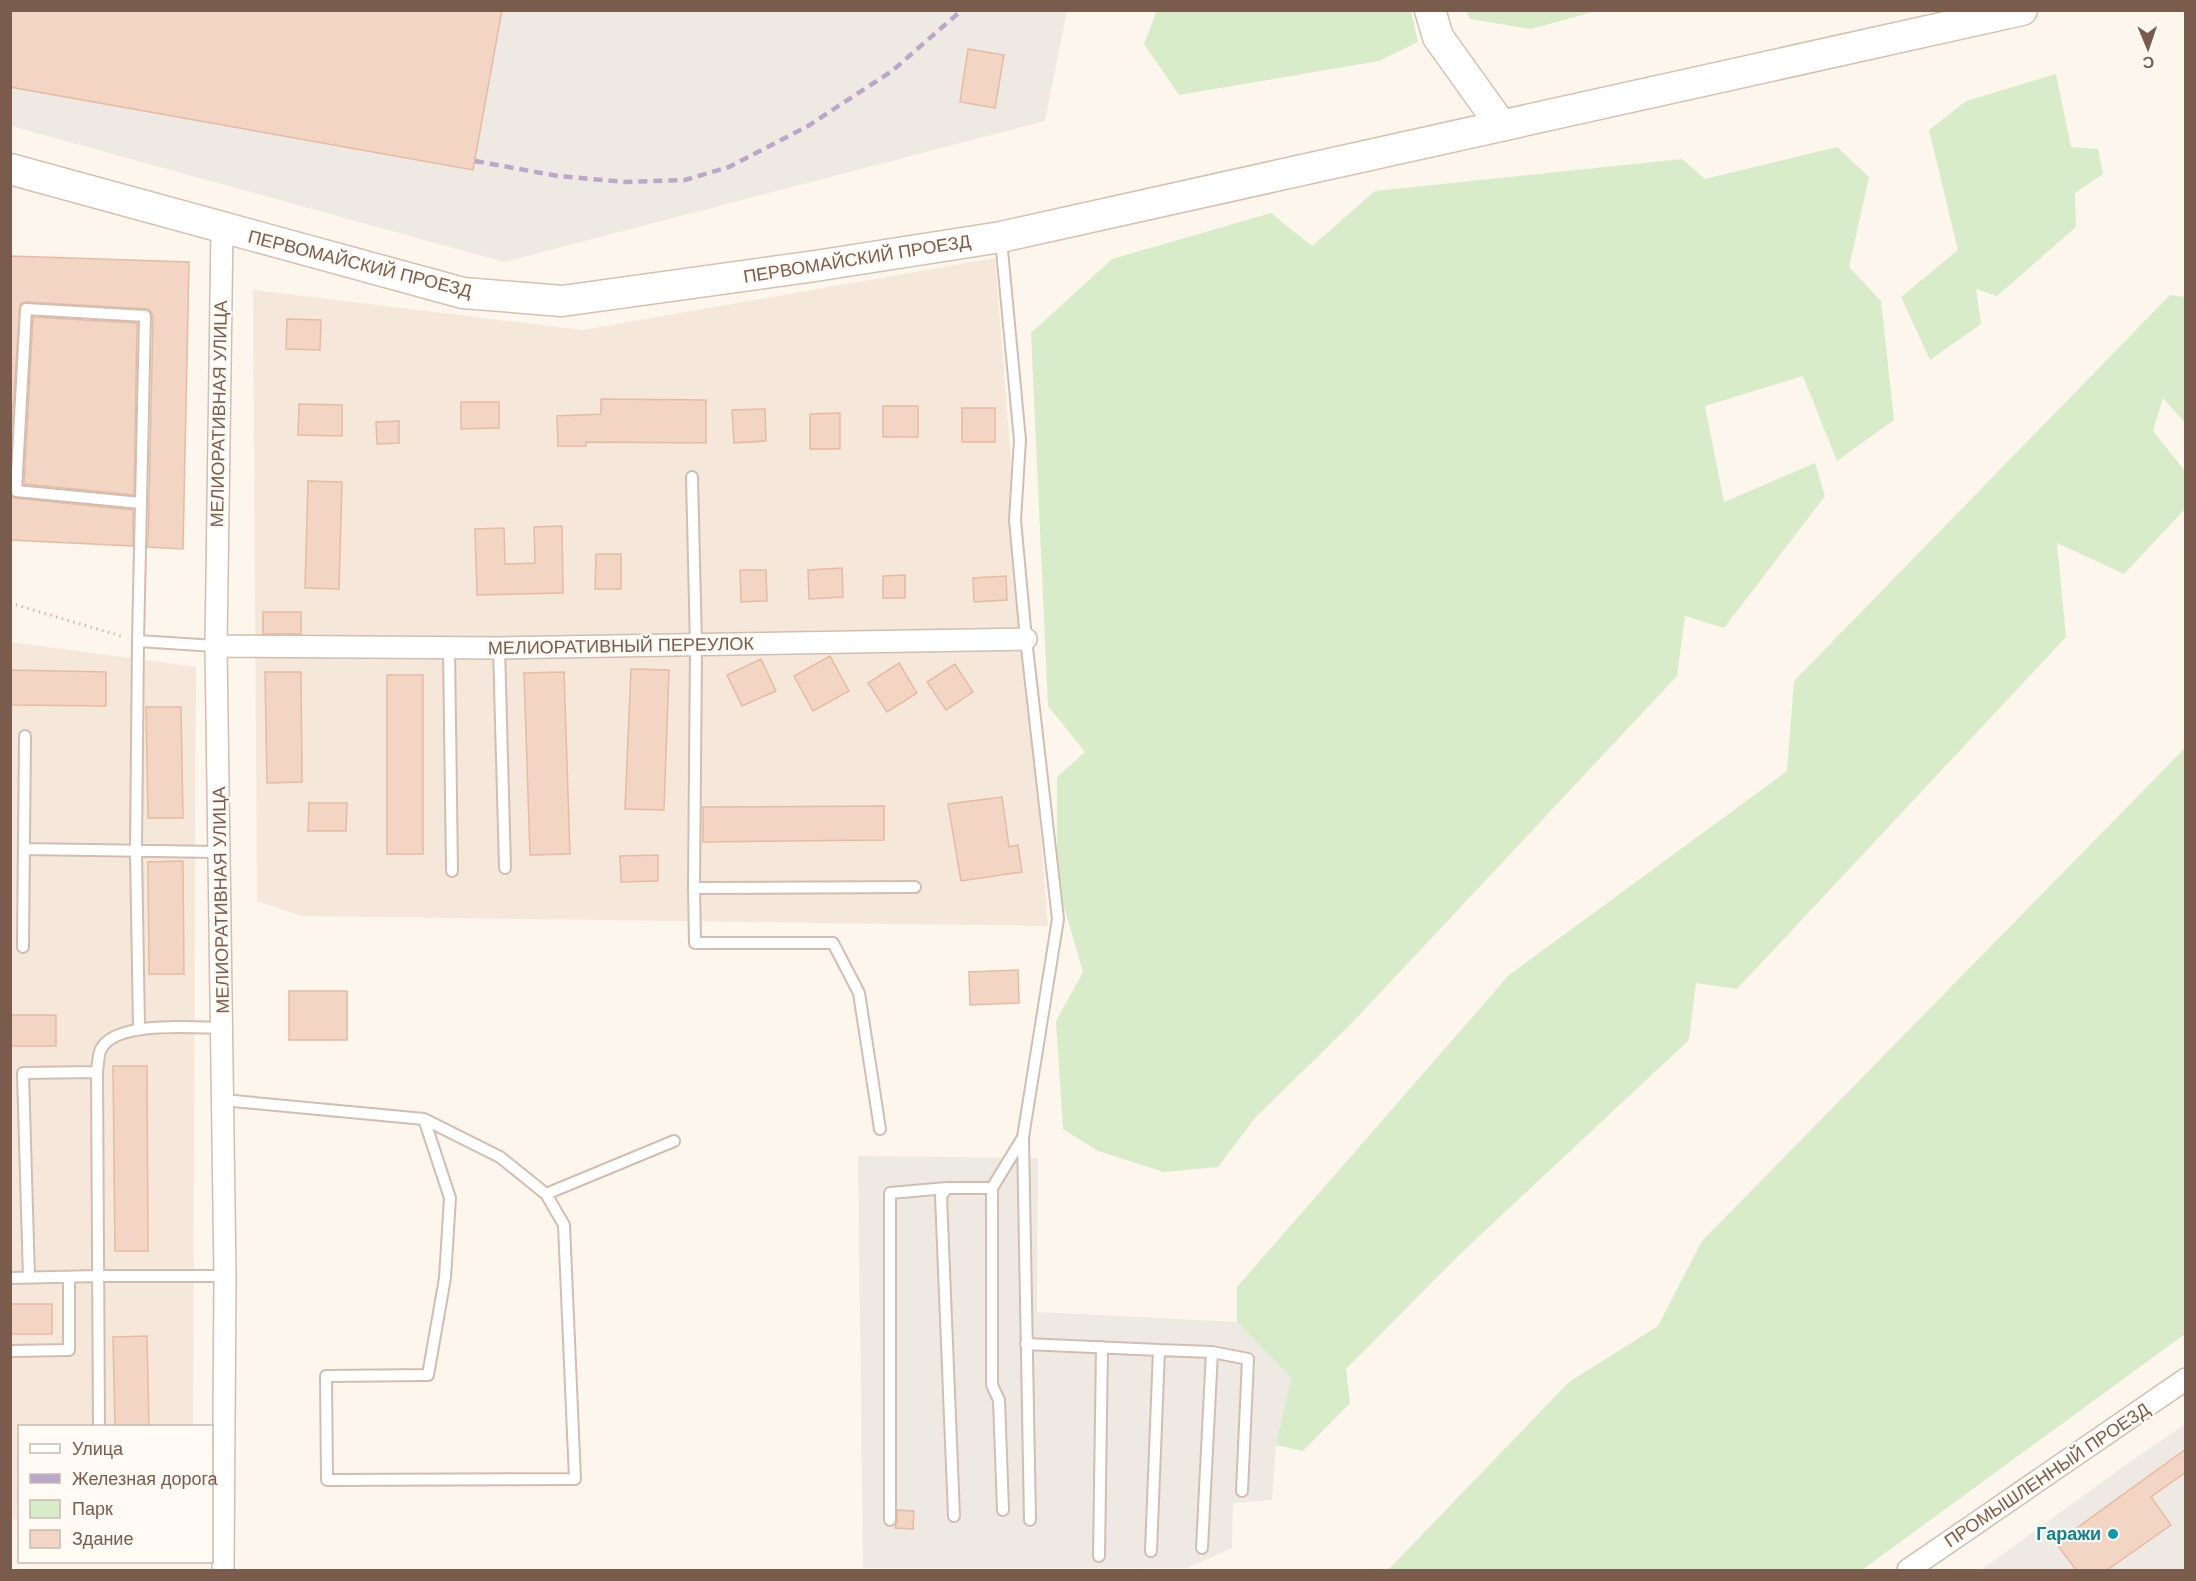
<svg xmlns="http://www.w3.org/2000/svg" width="2196" height="1581" font-family="Arial,sans-serif">
  <style>
    .residential { fill: #f5e8da }
    .industrial { fill: #efe9e4 }
    .green { fill: #d8ecc9 }
    .building { fill: #f3d5c3; stroke: #e6bba3; stroke-width: 1.5 }
    .lines { fill: none; stroke-linecap: round; stroke-linejoin: round }
    .service-casing { stroke: #d1beb0; stroke-width: 14 }
    .minor-casing { stroke: #d1beb0; stroke-width: 24 }
    .secondary-casing { stroke: #d6c0b0; stroke-width: 33 }
    .path { stroke: #d9b8a5; stroke-width: 3; stroke-dasharray: 1.5 4.5; stroke-linecap: butt }
    .service { stroke: #fff; stroke-width: 10 }
    .minor { stroke: #fff; stroke-width: 21 }
    .secondary { stroke: #fff; stroke-width: 30 }
    .rail { stroke: #b9a8c9; stroke-width: 4.5; stroke-dasharray: 9 6; stroke-linecap: butt }
    .culture-dot { fill: #0f9aa8; stroke: #fffaf3; stroke-width: 2 }
    .labels { text-anchor: middle; stroke-width: 4.5; stroke-linejoin: round; paint-order: stroke }
    .street-label { font-size: 18px; fill: #7a5c4d; stroke: #fffaf3 }
    .culture-label { font-size: 18px; font-weight: bold; fill: #0d838f; stroke: #fffaf3; text-anchor: end }
  </style>
  <rect width="100%" height="100%" fill="#fdf6ec"/>
  <!-- residential -->
  <path class="residential" d="M 995,258 L 1048,926 L 301,916 L 257,901 L 253,290 L 583,330 Z
    M 11,642 L 196,667 L 193,1426 L 20,1426 L 19,1521 L 11,1519 Z"/>
  <!-- industrial -->
  <path class="industrial" d="M 10,11 L 1067,11 L 1045,121 L 504,262 L 11,126 Z
    M 858,1156 L 1038,1158 L 1037,1312 L 1237,1322 L 1291,1378 L 1276,1445 L 1272,1500 L 1233,1503 L 1232,1548 L 1187,1568 L 863,1568 Z
    M 2185,1424 L 2185,1570 L 1981,1570 L 2127,1464 Z"/>
  <!-- green -->
  <path class="green" d="M 1157,10 L 1411,11 L 1418,42 L 1379,61 L 1179,95 L 1144,44 Z
    M 1466,11 L 1596,11 L 1531,29 L 1470,19 Z
    M 2056,74 L 2071,147 L 2098,149 L 2103,174 L 2075,193 L 2076,227 L 1997,296 L 1976,289 L 1981,324 L 1930,360 L 1901,297 L 1958,250 L 1929,130 L 1966,101 Z
    M 1837,147 L 1869,177 L 1849,267 L 1881,301 L 1894,420 L 1837,461 L 1803,376 L 1705,406 L 1724,502 L 1815,463 L 1825,496 L 1724,628 L 1685,616 L 1677,676 L 1349,1026 L 1255,1118 L 1218,1167 L 1164,1172 L 1098,1151 L 1063,1129 L 1056,1021 L 1083,972 L 1057,883 L 1057,777 L 1085,752 L 1048,706 L 1031,333 L 1112,259 L 1271,213 L 1312,246 L 1375,191 L 1682,159 L 1705,179 Z
    M 2170,295 L 2185,297 L 2185,423 L 2163,398 L 2153,431 L 2185,471 L 2185,509 L 2124,574 L 2057,543 L 2066,637 L 1737,989 L 1696,983 L 1689,1040 L 1459,1255 L 1346,1369 L 1350,1403 L 1303,1451 L 1276,1445 L 1291,1378 L 1237,1322 L 1237,1287 L 1509,975 L 1787,771 L 1794,681 Z
    M 2185,748 L 2185,1334 L 1862,1570 L 1388,1570 L 1569,1382 L 1658,1326 L 1702,1241 Z"/>
  <!-- building -->
  <path class="building" d="M 10,10 L 502,10 L 473,170 L 10,87 Z
    M 968,49 L 1004,55 L 995,108 L 960,102 Z
    M 10,256 L 189,262 L 183,549 L 148,547 L 153,316 L 149,309 L 26,302 L 20,304 L 10,454 Z
    M 33,317 L 137,323 L 134,495 L 24,484 Z
    M 287,319 L 321,320 L 320,350 L 286,349 Z
    M 601,399 L 706,400 L 706,443 L 586,442 L 586,446 L 558,446 L 557,416 L 601,414 Z
    M 461,402 L 499,402 L 499,428 L 461,429 Z
    M 299,404 L 342,405 L 342,436 L 298,435 Z
    M 883,406 L 918,406 L 918,437 L 883,437 Z
    M 962,408 L 995,408 L 995,442 L 962,442 Z
    M 765,409 L 766,441 L 734,443 L 732,410 Z
    M 840,413 L 840,449 L 810,449 L 810,414 Z
    M 399,421 L 399,443 L 377,444 L 376,422 Z
    M 308,481 L 342,482 L 339,589 L 305,588 Z
    M 10,496 L 15,498 L 133,510 L 133,546 L 10,540 Z
    M 562,526 L 563,593 L 477,595 L 475,529 L 504,528 L 505,564 L 535,563 L 534,527 Z
    M 596,554 L 621,554 L 621,589 L 595,589 Z
    M 842,568 L 843,597 L 809,599 L 808,570 Z
    M 740,570 L 766,570 L 767,601 L 741,602 Z
    M 905,575 L 905,598 L 883,598 L 883,576 Z
    M 1006,576 L 1007,600 L 974,602 L 973,578 Z
    M 263,612 L 301,612 L 301,634 L 263,634 Z
    M 830,656 L 849,691 L 813,711 L 794,676 Z
    M 761,659 L 776,691 L 742,706 L 727,675 Z
    M 899,663 L 917,693 L 887,712 L 868,683 Z
    M 955,664 L 973,692 L 946,710 L 927,682 Z
    M 631,669 L 669,670 L 664,810 L 625,809 Z
    M 10,670 L 106,672 L 106,706 L 10,705 Z
    M 265,672 L 301,672 L 302,782 L 267,783 Z
    M 564,672 L 570,854 L 530,855 L 524,673 Z
    M 387,675 L 423,675 L 423,854 L 387,854 Z
    M 146,707 L 181,707 L 183,818 L 148,818 Z
    M 1002,797 L 1009,847 L 1018,845 L 1022,872 L 961,881 L 948,804 Z
    M 309,803 L 347,803 L 346,831 L 308,831 Z
    M 884,806 L 884,840 L 703,842 L 703,807 Z
    M 658,855 L 658,881 L 621,882 L 620,856 Z
    M 183,861 L 184,974 L 149,974 L 148,862 Z
    M 1018,970 L 1019,1003 L 970,1005 L 969,972 Z
    M 289,991 L 347,991 L 347,1040 L 289,1040 Z
    M 10,1015 L 56,1015 L 56,1046 L 10,1046 Z
    M 113,1066 L 147,1066 L 148,1251 L 115,1251 Z
    M 10,1304 L 52,1304 L 52,1334 L 10,1334 Z
    M 147,1336 L 149,1426 L 115,1426 L 113,1337 Z
    M 2186,1449 L 2186,1472 L 2151,1497 L 2171,1525 L 2107,1570 L 2076,1570 L 2056,1543 Z
    M 897,1510 L 914,1511 L 913,1529 L 895,1528 L 897,1521 Z"/>
  <g class="lines">
    <!-- service casing -->
    <g class="service-casing">
      <path id="service" d="M 1001,240 L 1020,440 L 1015,520 L 1026,639 L 1058,919 L 1023,1137 L 1030,1520
        M 692,477 L 696,646 L 694,888 L 915,887
        M 141,503 L 16,491 L 26,309 L 145,316 L 138,641 L 216,646
        M 138,641 L 136,851 L 139,1028
        M 449,648 L 452,871
        M 499,648 L 505,868
        M 25,849 L 219,852
        M 694,888 L 695,943 L 833,943 L 859,993 L 880,1129
        M 23,947 L 25,736
        M 223,1100 L 424,1119 L 500,1157 L 546,1194 L 674,1141
        M 424,1119 L 450,1198 L 445,1278 L 428,1375 L 326,1376 L 327,1480 L 575,1479 L 564,1225 L 546,1194
        M 10,1278 L 99,1276 L 225,1276
        M 29,1278 L 23,1073 L 97,1072
        M 1026,1344 L 1159,1350 L 1151,1551
        M 1159,1350 L 1212,1352 L 1202,1548
        M 10,1351 L 69,1350 L 69,1277
        M 1212,1352 L 1248,1359 L 1242,1491
        M 99,1426 L 97,1072 C 98,1065 98,1054 101,1049 C 116,1020 195,1028 223,1028
        M 1003,1510 L 999,1400 L 992,1385 L 992,1188 L 1022,1139
        M 954,1516 L 941,1196 L 947,1188 L 992,1188
        M 890,1520 L 890,1193 L 947,1188
        M 1099,1556 L 1102,1347"/>
    </g>
    <!-- minor casing -->
    <g class="minor-casing">
      <path id="minor" d="M 222,229 L 216,646 L 225,1276 L 223,1570
        M 216,646 L 499,648 L 1026,639
        M 1908,1570 L 2186,1379"/>
    </g>
    <!-- secondary casing -->
    <g class="secondary-casing">
      <path id="secondary" d="M 1430,10 L 1438,37 L 1501,125
        M 10,169 L 463,293 L 562,301 L 815,266 L 1001,237 L 2022,10"/>
    </g>
    <!-- path -->
    <path class="path" d="M 10,603 L 124,637"/>
    <!-- service -->
    <use href="#service" class="service"/>
    <!-- minor -->
    <use href="#minor" class="minor"/>
    <!-- secondary -->
    <use href="#secondary" class="secondary"/>
    <!-- rail -->
    <path class="rail" d="M 475,161 L 558,176 L 625,182 L 685,180 L 729,167 L 808,126 L 892,71 L 962,10"/>
  </g>
  <!-- markers -->
  <circle class="culture-dot" cx="2113" cy="1534" r="6"/>
  <g class="labels">
    <!-- street labels -->
    <g class="street-label">
      <text transform="translate(857 259) rotate(-9)" y="6">ПЕРВОМАЙСКИЙ ПРОЕЗД</text>
      <text transform="translate(360 264) rotate(14)" y="6">ПЕРВОМАЙСКИЙ ПРОЕЗД</text>
      <text transform="translate(219 414) rotate(-89)" y="6">МЕЛИОРАТИВНАЯ УЛИЦА</text>
      <text transform="translate(621 646) rotate(-1)" y="6">МЕЛИОРАТИВНЫЙ ПЕРЕУЛОК</text>
      <text transform="translate(221 900) rotate(-91)" y="6">МЕЛИОРАТИВНАЯ УЛИЦА</text>
      <text transform="translate(2047 1475) rotate(-34)" y="6">ПРОМЫШЛЕННЫЙ ПРОЕЗД</text>
    </g>
    <!-- culture labels -->
    <g class="culture-label">
      <text x="2101" y="1540">Гаражи</text>
    </g>
  </g>
  <!-- border -->
  <rect width="2196" height="1581" fill="none" stroke="#7a5c4d" stroke-width="24"/>
  <!-- legend -->
  <rect x="18" y="1425" width="195" height="138" fill="#fffaf3" stroke="#cabbb1" stroke-width="1.5"/>
  <rect x="30" y="1444" width="30" height="9" fill="#ffffff" stroke="#cabbb1" stroke-width="1.5"/>
  <text x="72" y="1455" font-size="18" fill="#7a5c4d">Улица</text>
  <rect x="30" y="1474" width="30" height="9" fill="#b9a8c9" stroke="#cabbb1" stroke-width="1.5"/>
  <text x="72" y="1485" font-size="18" fill="#7a5c4d">Железная дорога</text>
  <rect x="30" y="1500" width="30" height="18" fill="#d8ecc9" stroke="#cabbb1" stroke-width="1.5"/>
  <text x="72" y="1515" font-size="18" fill="#7a5c4d">Парк</text>
  <rect x="30" y="1530" width="30" height="18" fill="#f3d5c3" stroke="#cabbb1" stroke-width="1.5"/>
  <text x="72" y="1545" font-size="18" fill="#7a5c4d">Здание</text>
  <!-- north arrow -->
  <g transform="translate(2148 48) rotate(178)" stroke="#fffaf3" stroke-width="4.5" paint-order="stroke">
  <path d="M0-4.5L10 22L0 15L-10 22Z" fill="#7a5c4d"/>
  <text y="-9" font-size="16" font-weight="bold" text-anchor="middle" fill="#7a5c4d">С</text>
  </g>
</svg>
